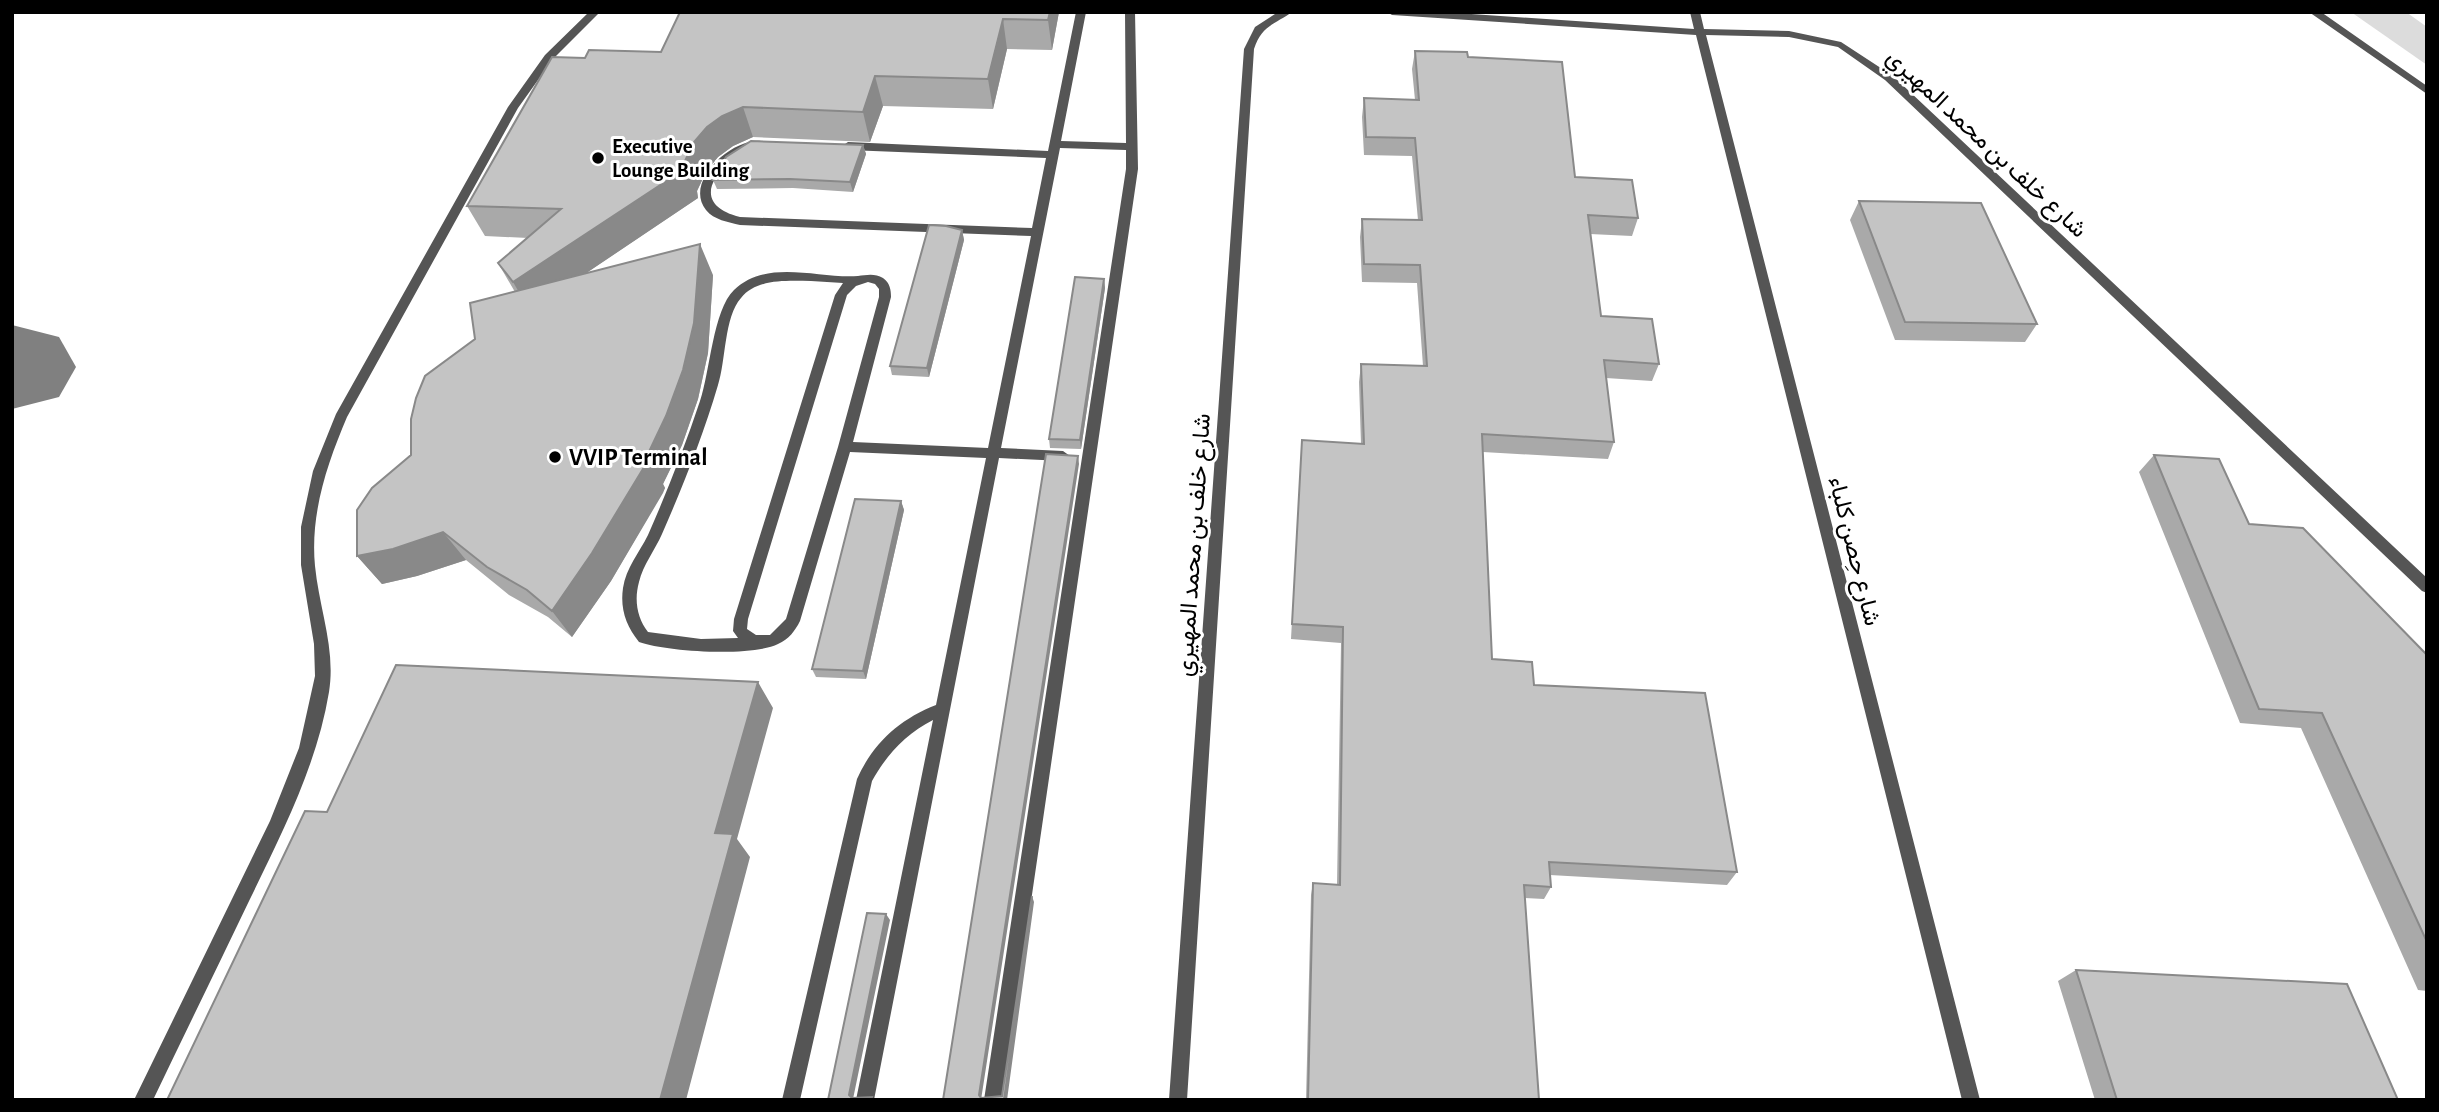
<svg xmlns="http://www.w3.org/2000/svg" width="2439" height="1112" font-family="'Alegreya Sans',Vazirmatn,sans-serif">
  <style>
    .green { fill: #dcdcdc }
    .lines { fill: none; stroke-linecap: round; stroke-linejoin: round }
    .taxiway { fill: #808080; fill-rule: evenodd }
    .lane { fill: #555; fill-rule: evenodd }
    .street { fill: #555; fill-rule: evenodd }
    .wall { fill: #a9a9a9 }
    .shaded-wall { fill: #898989 }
    .building { fill: #c4c4c4; stroke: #898989; stroke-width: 2 }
    .poi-dot { fill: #000; stroke: #fff; stroke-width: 2.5 }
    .labels { text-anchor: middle; stroke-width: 6; stroke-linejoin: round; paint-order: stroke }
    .far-poi-label { font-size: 21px; font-weight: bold; fill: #000; stroke: #fff; text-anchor: start }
    .street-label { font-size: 24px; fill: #000; stroke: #fff }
    .poi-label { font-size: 24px; font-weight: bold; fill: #000; stroke: #fff; text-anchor: start }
  </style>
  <rect width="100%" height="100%" fill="#fff"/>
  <!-- green -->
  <path class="green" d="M 2351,12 L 2406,12 L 2427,27 L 2427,65 Z"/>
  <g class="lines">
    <!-- taxiway -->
    <path class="taxiway" d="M 12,325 L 59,337 L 76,367 L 59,397 L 12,409 Z"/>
    <!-- lane -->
    <path class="lane" d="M 589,12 L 600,12 L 553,59 L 518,108 L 347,417 C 327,464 310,514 315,566 C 319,608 336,649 329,692 C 317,765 282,833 250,899 C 218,966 185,1033 153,1100 L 134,1100 L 270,821 L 299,748 L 315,676 L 314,644 L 301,565 L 301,527 L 313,471 L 336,414 L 508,107 L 545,55 Z
      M 1076,12 L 1086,12 L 1061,141 L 1126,143 L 1125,12 L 1135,12 L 1138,169 L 1002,1100 L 984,1100 L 1126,169 L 1126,150 L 1060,148 L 1001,448 L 1063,451 L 1070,456 L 1063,461 L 999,458 L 874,1100 L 856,1100 L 933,720 C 906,734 887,754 872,781 L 800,1100 L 782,1100 L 857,779 C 873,743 900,719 936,705 L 986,458 L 850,452 L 800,621 C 795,631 789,639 778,644 C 752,657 667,652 639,642 C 626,626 620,609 623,588 C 626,568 639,553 648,535 C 667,492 685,446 700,401 C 710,372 713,310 734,290 C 767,258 819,279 858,276 C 866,275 875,273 883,278 C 890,283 891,290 891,297 L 853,442 L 988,448 L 1031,236 L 740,225 C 728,222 714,220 706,210 C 683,181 733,138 761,141 L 761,147 C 724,157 681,202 740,217 L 1032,228 L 1046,158 L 848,150 L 842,146 L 848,142 L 1048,151 ZM 811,281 L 843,283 L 835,295 L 734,619 L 733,631 L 738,638 L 701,639 L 648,632 C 637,618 634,600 639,582 C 643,565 655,550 662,534 C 683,486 703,436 718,385 C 726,361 724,317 741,298 C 757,278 788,281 811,281 ZM 868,282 L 875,284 L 879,289 L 879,297 L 838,447 L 786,619 L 770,635 L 756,635 L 747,629 L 748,619 L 847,295 L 856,286 Z"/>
    <!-- street -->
    <path class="street" d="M 1278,12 L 1292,12 C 1274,25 1262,25 1254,49 L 1187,1100 L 1169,1100 L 1244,49 L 1255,27 Z
      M 1387,12 L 1442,12 L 1694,29 L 1690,12 L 1700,12 L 1704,29 L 1789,31 L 1841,42 L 1893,76 L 2427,578 L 2427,593 L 2422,591 L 1885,80 L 1838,47 L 1789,37 L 1706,35 L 1980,1100 L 1962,1100 L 1696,35 L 1392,15 Z
      M 2309,12 L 2321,12 L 2427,86 L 2427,94 Z"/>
  </g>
  <!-- wall -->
  <path class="wall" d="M 1059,12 L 1052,50 L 1007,49 L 993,109 L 883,106 L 870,142 L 753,137 L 733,146 L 718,157 L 706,172 L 697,191 L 698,198 L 586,273 L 713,275 L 708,353 L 698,399 L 682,445 L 663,484 L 665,488 L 611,581 L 572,637 L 548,617 L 509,595 L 466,560 L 417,576 L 382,584 L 357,556 L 475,339 L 515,292 L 498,263 L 528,238 L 485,236 L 467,206 L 585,58 L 661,52 Z
    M 1415,51 L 1468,57 L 1575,177 L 1638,218 L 1632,236 L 1590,234 L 1601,316 L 1659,364 L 1652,381 L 1606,378 L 1614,442 L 1608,459 L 1483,452 L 1492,659 L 1534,685 L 1737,872 L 1727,885 L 1550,875 L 1551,887 L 1544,899 L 1525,898 L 1539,1100 L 1306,1100 L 1311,895 L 1313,883 L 1337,885 L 1341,643 L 1291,639 L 1301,457 L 1361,444 L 1359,382 L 1361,364 L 1423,366 L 1417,283 L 1362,282 L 1360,237 L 1362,219 L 1418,220 L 1412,156 L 1364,155 L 1362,117 L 1364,98 L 1415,100 L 1412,69 Z
    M 863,145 L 866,154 L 853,192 L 793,188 L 717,189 L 713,180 Z
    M 1859,201 L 2037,324 L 2025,342 L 1895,340 L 1850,220 Z
    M 962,230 L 964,240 L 929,377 L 892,375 L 890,366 Z
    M 1104,279 L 1105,288 L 1081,449 L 1050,448 L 1049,439 Z
    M 2154,455 L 2427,655 L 2427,991 L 2418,990 L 2301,728 L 2240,723 L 2139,472 Z
    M 901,501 L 904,510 L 866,679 L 816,677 L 812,669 Z
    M 2076,970 L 2398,1100 L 2095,1100 L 2058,981 Z"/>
  <!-- shaded-wall -->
  <path class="shaded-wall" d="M 1050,12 L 1059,12 L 1052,50 L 1048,20 Z
    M 1003,19 L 1007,49 L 993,109 L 988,79 Z
    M 875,76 L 883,106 L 870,142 L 863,112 Z
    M 743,107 L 753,137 L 733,146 L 718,157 L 706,172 L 697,191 L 698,198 L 530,311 L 513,282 L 685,161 L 694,142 L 707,127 L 722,116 Z
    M 863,145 L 866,154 L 853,192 L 850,182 Z
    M 962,230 L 964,240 L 929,377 L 927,368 Z
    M 700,244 L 713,275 L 708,353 L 698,399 L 682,445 L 663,484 L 665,488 L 663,493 L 611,581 L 572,637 L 552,611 L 647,456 Z
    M 1104,279 L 1105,288 L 1081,449 L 1080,440 Z
    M 1078,456 L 1079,464 L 981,1100 L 979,1095 Z
    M 901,501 L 904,510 L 866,679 L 863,671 Z
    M 443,532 L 466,560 L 417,576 L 382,584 L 357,556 Z
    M 758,682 L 773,708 L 737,839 L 750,857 L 686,1100 L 660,1100 L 715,833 Z
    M 1032,896 L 1034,902 L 1007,1100 L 1004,1100 Z
    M 886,914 L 890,920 L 853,1099 L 849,1095 Z"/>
  <!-- building -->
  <path class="building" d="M 680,12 L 1050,12 L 1048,20 L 1003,19 L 988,79 L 875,76 L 863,112 L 743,107 L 722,116 L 707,127 L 694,142 L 685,161 L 686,168 L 513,282 L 498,263 L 561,209 L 467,206 L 552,57 L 585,58 L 589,50 L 661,52 Z
    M 1415,51 L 1467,52 L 1468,57 L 1562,62 L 1575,177 L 1632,180 L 1638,218 L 1588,215 L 1601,316 L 1652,319 L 1659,364 L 1604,360 L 1614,442 L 1482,434 L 1492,659 L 1532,662 L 1534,685 L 1705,693 L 1737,872 L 1549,862 L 1551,887 L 1524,885 L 1539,1100 L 1308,1100 L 1313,883 L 1340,885 L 1343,627 L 1292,624 L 1302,440 L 1364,444 L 1361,364 L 1427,366 L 1420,265 L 1364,264 L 1362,219 L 1422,220 L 1415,138 L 1366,137 L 1364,98 L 1419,100 Z
    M 751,141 L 863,145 L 850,182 L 790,179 L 713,180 L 726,157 Z
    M 1859,201 L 1981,203 L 2037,324 L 1905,322 Z
    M 929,225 L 946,226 L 962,230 L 927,368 L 890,366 Z
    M 700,244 L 694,323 L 683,370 L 666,416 L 647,456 L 649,459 L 592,553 L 552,611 L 527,590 L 487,567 L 443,532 L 393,549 L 357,556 L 357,510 L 372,488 L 411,455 L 411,419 L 416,398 L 425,376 L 475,339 L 470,303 Z
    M 1075,277 L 1104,279 L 1080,440 L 1049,439 Z
    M 1046,454 L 1078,456 L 979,1095 L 981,1098 L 1002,1096 L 1032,896 L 1004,1100 L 943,1100 Z
    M 2154,455 L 2219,459 L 2249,524 L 2303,528 L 2427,655 L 2427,942 L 2322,713 L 2259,709 Z
    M 855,499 L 901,501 L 863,671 L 812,669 Z
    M 396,665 L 758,682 L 715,833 L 733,834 L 660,1100 L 167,1100 L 305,811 L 327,812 Z
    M 867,913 L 886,914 L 849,1095 L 852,1098 L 872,1097 L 871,1100 L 828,1100 Z
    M 2076,970 L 2347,984 L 2398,1100 L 2117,1100 Z"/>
  <!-- markers -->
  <g class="poi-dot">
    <circle cx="598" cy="158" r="7"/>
    <circle cx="555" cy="457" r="7"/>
  </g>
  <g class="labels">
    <!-- far-poi labels -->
    <g class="far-poi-label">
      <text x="612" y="153">Executive<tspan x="612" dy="24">Lounge Building</tspan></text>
    </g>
    <!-- street labels -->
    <g class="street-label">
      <text transform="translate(1987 143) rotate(43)" y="8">شارع خلف بن محمد المهيري</text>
      <text transform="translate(1193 545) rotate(-86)" y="8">شارع خلف بن محمد المهيري</text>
      <text transform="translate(1855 551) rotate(76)" y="8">شارع حِصن كلباء</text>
    </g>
    <!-- poi labels -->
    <g class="poi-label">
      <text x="569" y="465">VVIP Terminal</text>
    </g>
  </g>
  <!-- border -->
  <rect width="2439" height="1112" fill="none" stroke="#000000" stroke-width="28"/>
</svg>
